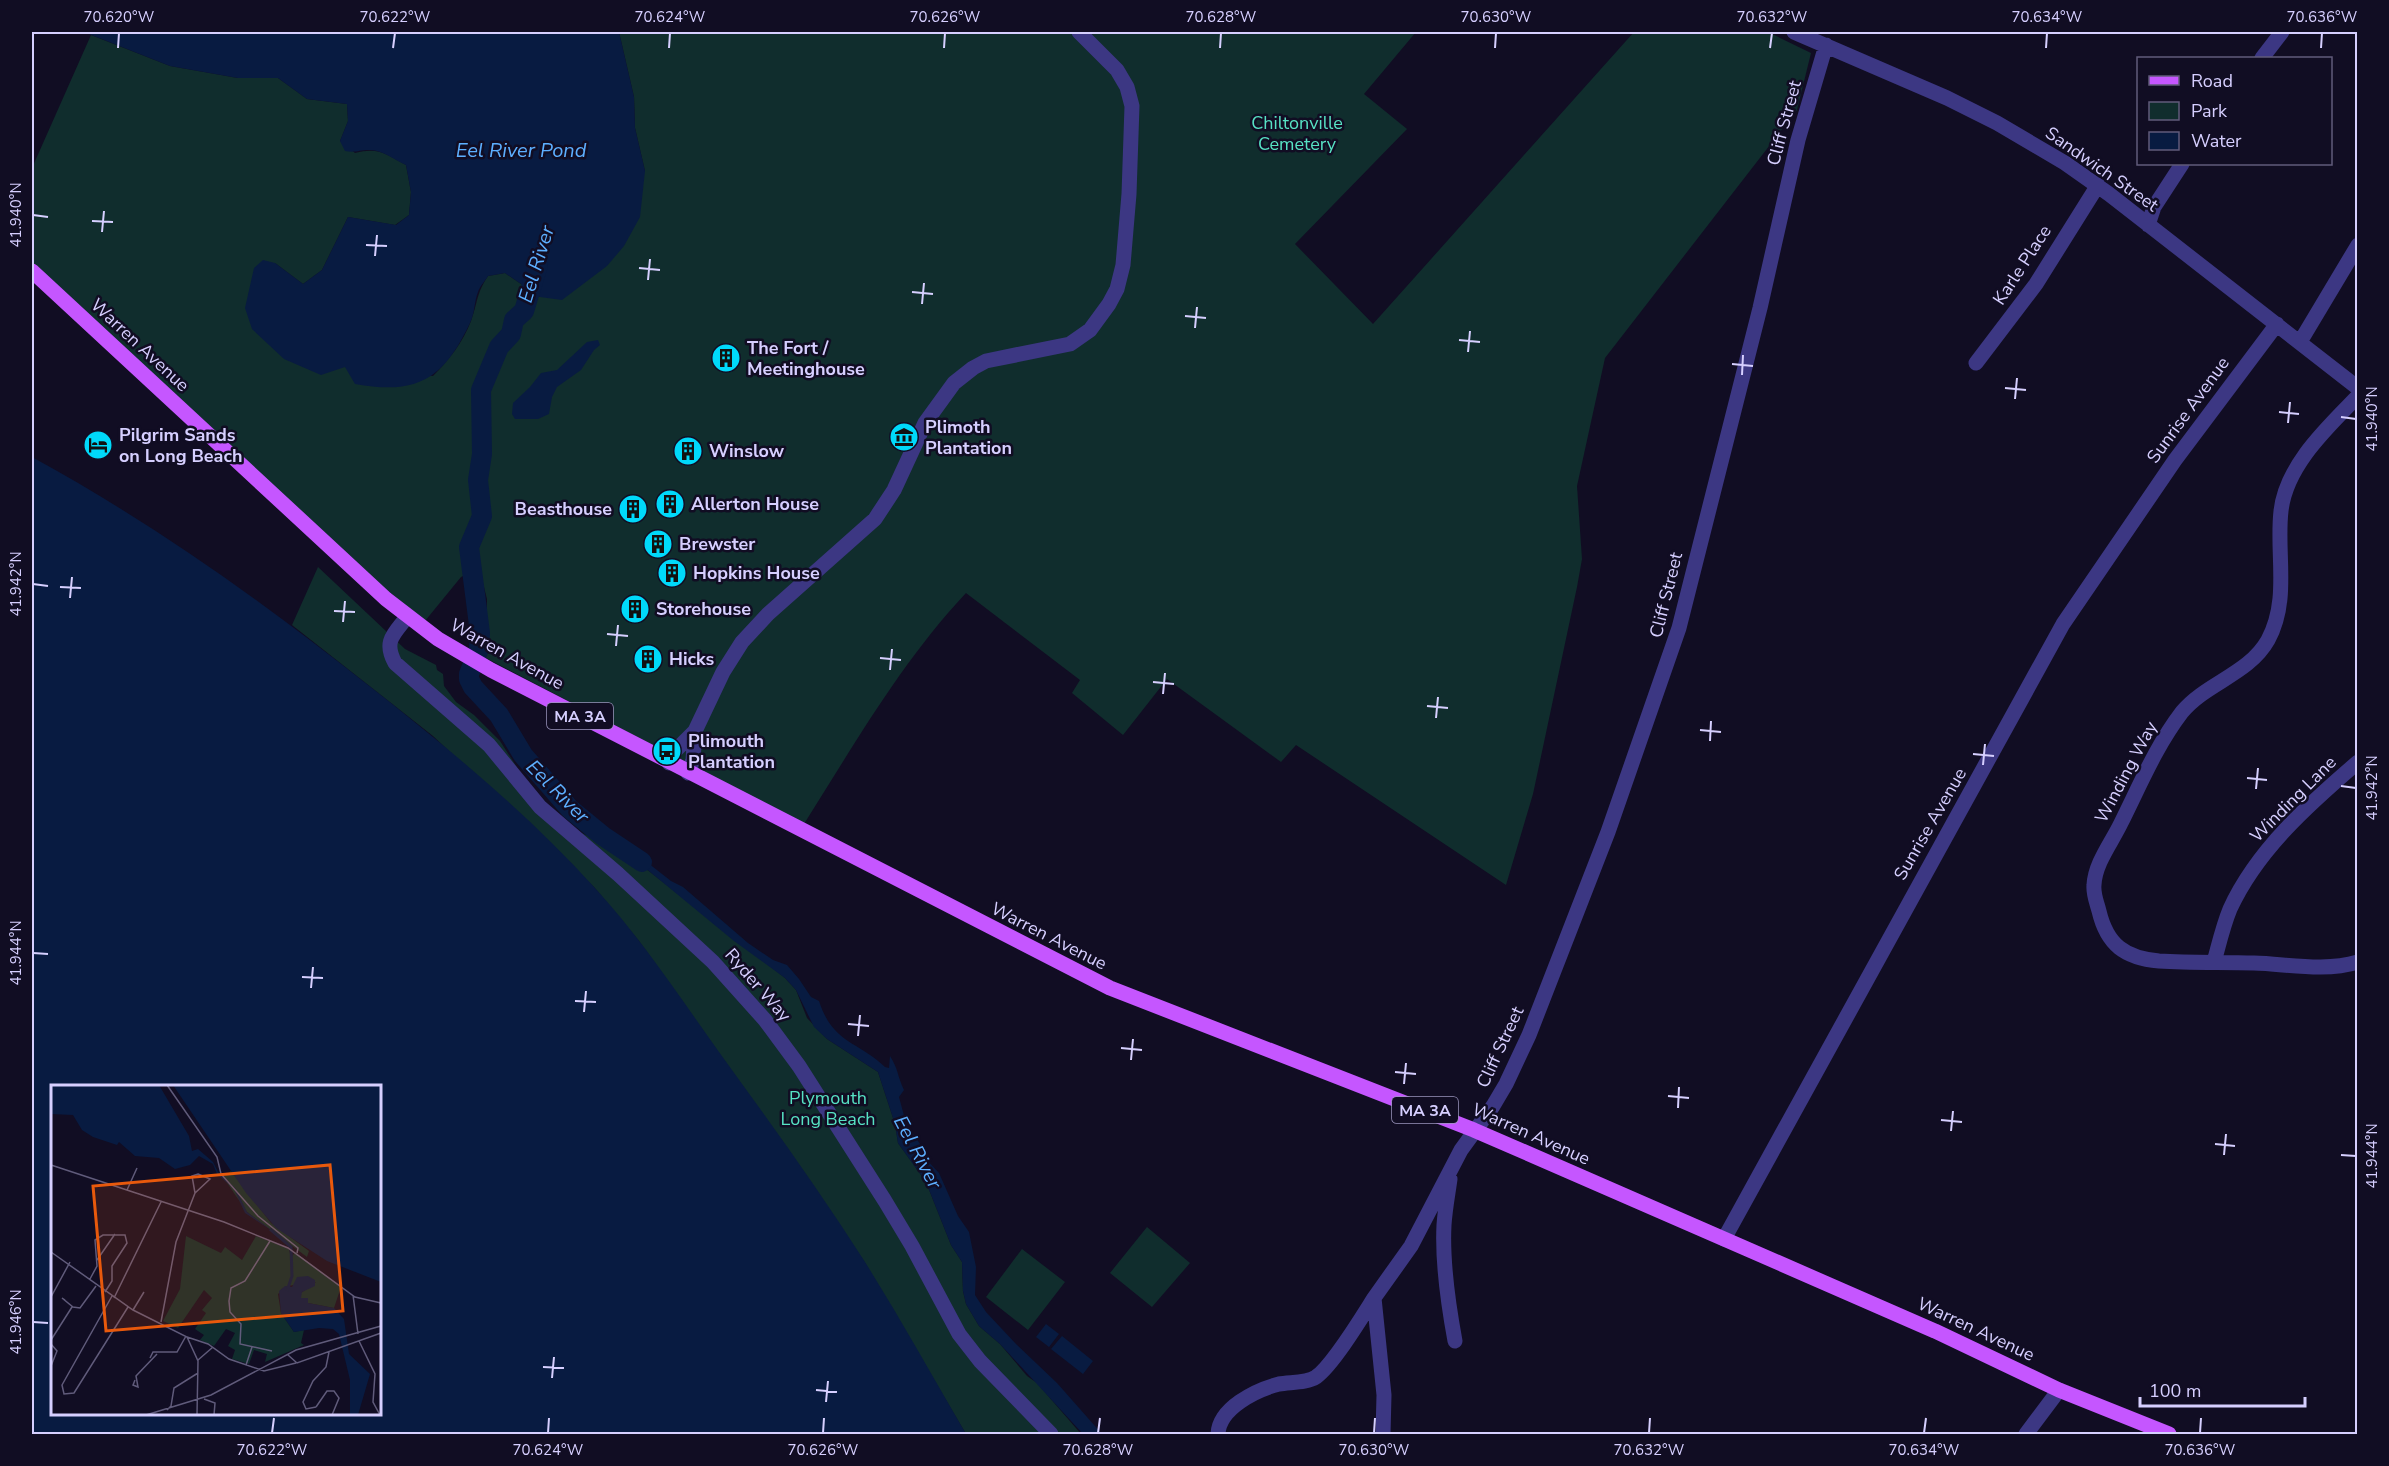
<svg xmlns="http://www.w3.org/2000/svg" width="2389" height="1466" font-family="'Nunito Sans',sans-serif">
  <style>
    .green { fill: #102d2d }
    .water { fill: #081b41; fill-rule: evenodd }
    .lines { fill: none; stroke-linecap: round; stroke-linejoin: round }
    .river { stroke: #081b41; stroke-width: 20 }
    .minor { stroke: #3c3783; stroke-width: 15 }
    .major { stroke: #c556ff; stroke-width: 15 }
    .ticks { fill: none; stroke: #d6cfff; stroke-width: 2 }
    .labels { text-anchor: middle; stroke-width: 5; stroke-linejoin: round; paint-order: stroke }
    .shield { fill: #110d23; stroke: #9b95bd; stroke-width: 1.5 }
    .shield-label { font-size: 16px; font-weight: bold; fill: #d6cfff }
    .park-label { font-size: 18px; fill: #57e2c4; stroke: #110d23 }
    .street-label { font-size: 18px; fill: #d6cfff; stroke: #110d23 }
    .poi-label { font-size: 18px; font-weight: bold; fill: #d6cfff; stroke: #110d23; text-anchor: start }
    .water-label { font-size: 20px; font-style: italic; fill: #5dafff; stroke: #110d23 }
    .inset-river { fill: none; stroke: #081b41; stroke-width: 3 }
    .inset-road { fill: none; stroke: #605b7b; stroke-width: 1.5 }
    .view { fill: #e8590c; fill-opacity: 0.15; stroke: #e8590c; stroke-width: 3 }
    .inset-edge { fill: none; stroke: #d6cfff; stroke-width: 3 }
    .neatline { fill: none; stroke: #d6cfff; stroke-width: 2 }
    .ticks-label { font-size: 15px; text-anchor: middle; fill: #d6cfff }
  </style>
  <rect width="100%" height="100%" fill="#110d23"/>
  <!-- green -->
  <path class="green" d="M 619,32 L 1416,32 L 1364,94 L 1407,129 L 1295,244 L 1373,324 L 1634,32 L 1768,32 L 1811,53 L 1797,110 L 1605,358 L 1577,486 L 1582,559 L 1577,587 L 1533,794 L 1506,885 L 1296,745 L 1281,762 L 1167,679 L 1123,735 L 1072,693 L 1080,680 L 966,593 C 902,661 854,745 804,824 L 486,658 L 487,599 L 479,568 L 461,577 L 425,621 L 377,582 L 32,264 L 32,168 L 91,35 L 170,66 L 238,78 L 278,78 L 307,99 L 347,104 L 348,121 L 340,141 L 355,153 C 379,147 385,154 406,165 L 411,192 L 409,215 L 395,225 L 348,217 L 322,270 L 303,284 L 275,263 L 345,367 L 433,376 C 449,360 463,342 471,321 C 478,302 476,294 488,276 L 505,273 L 540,297 L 645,171 L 635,128 L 634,97 Z
    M 318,567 L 405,649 L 436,665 L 437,670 L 443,674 L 444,686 L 456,702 L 474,715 L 500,741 L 522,775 L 558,817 L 575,830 L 617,849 L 645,868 L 785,978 L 796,990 L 807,1018 L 827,1039 L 878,1072 L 895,1124 L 898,1143 L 926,1182 L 951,1245 L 962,1262 L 963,1291 L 966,1304 L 979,1326 L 1000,1344 L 1027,1376 L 1037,1383 L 1081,1434 L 966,1434 L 865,1263 L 819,1194 L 639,941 L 594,887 L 433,736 L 292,625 Z
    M 1147,1227 L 1190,1263 L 1152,1307 L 1110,1273 Z
    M 1022,1249 L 1065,1282 L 1028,1330 L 986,1297 Z"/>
  <!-- water -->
  <path class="water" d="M 84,32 L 619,32 L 634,97 L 635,128 L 645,171 L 640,217 L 624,246 L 607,266 L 562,300 L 540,297 L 505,273 L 488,276 C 485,281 480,286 478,292 C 474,302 475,313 470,323 C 443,380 417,395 355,384 L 345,367 L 321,375 L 284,359 L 252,329 L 245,308 L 254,268 L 263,260 L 275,263 L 303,284 L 322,270 L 348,217 L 396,225 L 409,215 L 411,192 L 406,165 C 395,160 381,149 369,150 C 359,150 355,153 345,151 L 340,141 L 348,121 L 347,104 L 307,99 L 278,78 L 238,78 L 170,66 Z
    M 598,340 L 600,345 L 594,350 L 581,370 L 557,387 L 552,397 L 549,414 L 538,419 L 515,419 L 512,414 L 513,403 L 530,387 L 541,373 L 557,370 L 587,342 Z
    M 32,457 C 151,522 262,601 368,685 C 447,747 526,812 594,887 C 641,938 679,996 719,1052 C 769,1121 819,1190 865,1262 C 900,1318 933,1377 966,1434 L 32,1434 ZM 380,1086 L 380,1414 L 52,1414 L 52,1086 Z
    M 621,848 L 648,863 L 671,881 L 683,887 L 748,943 L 773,960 L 787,965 L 799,979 L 811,997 L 819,1001 C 833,1044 858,1041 885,1067 L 889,1068 L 890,1056 C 898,1068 898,1078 904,1090 L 899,1097 L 906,1123 L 922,1147 L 925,1158 L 939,1173 L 958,1216 L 969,1232 L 976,1267 L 975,1295 L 986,1312 L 1016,1344 L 1057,1383 L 1102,1434 L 1083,1434 L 1000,1344 L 979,1326 L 966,1304 L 963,1291 L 962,1262 L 951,1245 L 926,1182 L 898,1143 L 895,1124 L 878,1072 L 827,1039 L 814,1027 L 796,990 L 785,978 L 734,941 Z
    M 1046,1324 L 1059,1334 L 1049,1347 L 1036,1337 Z
    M 1062,1336 L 1093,1361 L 1083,1374 L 1051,1349 Z"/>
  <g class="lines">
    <!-- river -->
    <path class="river" d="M 538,265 L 524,311 L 514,320 L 511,334 L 499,347 L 481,390 L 482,454 L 478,480 L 482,516 L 469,547 L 480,633 L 479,649 L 469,674 L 469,679 L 473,687 L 499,715 L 523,755 L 570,809 L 603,836 L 642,862"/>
    <!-- minor -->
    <path class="minor" d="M 1794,32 L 1947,98 L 1997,123 L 2065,163 L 2109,194 L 2358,388
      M 2262,58 L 2282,32
      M 2148,225 L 2154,207 L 2182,164
      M 2300,342 L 2358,245
      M 1976,363 L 2036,284 L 2098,185
      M 2358,396 C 2328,427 2286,465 2281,511 C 2276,553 2290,600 2268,640 C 2249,674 2206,683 2182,712 C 2156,746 2140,785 2121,823 C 2112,842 2095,863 2094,885 C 2093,894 2097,903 2099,911 C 2107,945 2125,958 2159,961 C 2191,963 2223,962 2254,963 C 2288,964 2324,972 2358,962
      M 407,617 C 394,634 383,641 395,663 L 489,745 L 540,807 L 618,874 L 713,962 L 765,1020 L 799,1066 L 885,1201 L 912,1246 L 959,1334 L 980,1361 L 1051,1434
      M 669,763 L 675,751 L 695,731 L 723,672 L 742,642 L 768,614 L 875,519 L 894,490 L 925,423 L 954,383 L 973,368 L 986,361 L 1070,344 L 1090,330 L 1109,304 L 1117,289 L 1123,265 L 1129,194 L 1132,106 L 1127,87 L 1117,70 L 1079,32
      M 688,773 L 693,760 L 695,731
      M 2214,962 C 2219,944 2223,926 2230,909 C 2257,850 2309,804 2358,762
      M 1450,1179 C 1448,1194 1445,1209 1444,1225 C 1442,1263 1448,1303 1455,1341
      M 1724,1239 L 2063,624 L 2175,460 L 2277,324
      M 1374,1298 L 1411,1246 L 1461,1150 L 1493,1106 L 1506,1084 L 1529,1035 L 1608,832 L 1679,628 L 1760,308 L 1798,140 L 1826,45
      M 1218,1434 C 1219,1408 1256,1390 1279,1384 C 1290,1382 1307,1383 1316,1377 C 1333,1365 1362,1317 1374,1298 L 1384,1395 L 1383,1434
      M 2026,1434 L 2059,1390"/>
    <!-- major -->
    <path class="major" d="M 32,271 L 386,599 L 438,639 L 491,670 L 1110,988 L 1474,1130 L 1935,1331 L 2059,1390 L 2169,1434"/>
  </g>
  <!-- ticks -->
  <path class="ticks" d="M 118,48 L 119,33M 393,48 L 395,33M 669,48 L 670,33M 944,48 L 945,33M 1220,48 L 1221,33M 1495,48 L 1496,33M 1770,48 L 1772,33M 2046,48 L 2047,33M 2321,48 L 2322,33M 33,215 L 48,217M 92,221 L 113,222M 102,232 L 104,211M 366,245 L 387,246M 375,256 L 377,235M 639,268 L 660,270M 648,280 L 650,259M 912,292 L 933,294M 922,304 L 924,283M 1185,316 L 1206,318M 1195,328 L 1197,307M 1459,340 L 1480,342M 1468,352 L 1470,331M 1732,364 L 1753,366M 1742,375 L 1743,355M 2005,388 L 2026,390M 2015,399 L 2017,378M 2279,412 L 2299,414M 2341,417 L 2356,419M 2288,423 L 2290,402M 33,584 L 48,586M 60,587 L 81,588M 70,598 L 72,577M 334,611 L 355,612M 343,622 L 345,601M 607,634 L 628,636M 616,646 L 618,625M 880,658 L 901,660M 890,670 L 892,649M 1153,682 L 1174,684M 1163,694 L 1165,673M 1427,706 L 1448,708M 1436,718 L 1438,697M 1700,730 L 1721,732M 1710,741 L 1711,721M 1973,754 L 1994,756M 1983,765 L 1985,744M 2247,778 L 2267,780M 2341,786 L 2356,788M 2256,789 L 2258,768M 33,953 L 48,954M 302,977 L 323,978M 311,988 L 313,967M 575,1001 L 596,1002M 584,1012 L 586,991M 848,1024 L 869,1026M 858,1036 L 860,1015M 1121,1048 L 1142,1050M 1131,1060 L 1133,1039M 1395,1072 L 1416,1074M 1404,1084 L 1406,1063M 1668,1096 L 1689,1098M 1678,1108 L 1679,1087M 1941,1120 L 1962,1122M 1951,1131 L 1953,1111M 2215,1144 L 2235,1146M 2224,1155 L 2226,1134M 2341,1155 L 2356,1156M 33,1322 L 48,1323M 543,1367 L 564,1368M 552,1378 L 554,1357M 816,1390 L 837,1392M 826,1402 L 828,1381M 272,1433 L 274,1418M 548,1433 L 549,1418M 823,1433 L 824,1418M 1098,1433 L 1100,1418M 1374,1433 L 1375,1418M 1649,1433 L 1650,1418M 1924,1433 L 1926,1418M 2200,1433 L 2201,1418"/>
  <!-- icons -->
  <defs>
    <g id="building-disc" transform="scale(1.5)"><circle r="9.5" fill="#00d9fa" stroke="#110d23"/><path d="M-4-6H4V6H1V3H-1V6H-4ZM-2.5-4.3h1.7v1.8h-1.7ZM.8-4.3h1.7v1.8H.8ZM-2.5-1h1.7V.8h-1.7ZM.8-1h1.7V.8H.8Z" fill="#111"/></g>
    <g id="museum-disc" transform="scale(1.5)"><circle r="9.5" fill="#00d9fa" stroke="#110d23"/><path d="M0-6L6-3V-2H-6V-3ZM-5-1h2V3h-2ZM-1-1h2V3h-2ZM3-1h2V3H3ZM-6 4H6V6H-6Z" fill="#111"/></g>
    <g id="hotel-disc" transform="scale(1.5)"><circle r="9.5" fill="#00d9fa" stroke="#110d23"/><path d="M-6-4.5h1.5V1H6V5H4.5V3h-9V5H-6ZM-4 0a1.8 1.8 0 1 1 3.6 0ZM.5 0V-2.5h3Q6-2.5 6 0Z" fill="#111"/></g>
    <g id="bus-disc" transform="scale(1.5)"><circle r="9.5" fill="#00d9fa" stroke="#110d23"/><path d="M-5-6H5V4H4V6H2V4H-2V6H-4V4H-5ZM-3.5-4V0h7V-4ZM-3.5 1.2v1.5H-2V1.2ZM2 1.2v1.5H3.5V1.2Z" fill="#111"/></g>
  </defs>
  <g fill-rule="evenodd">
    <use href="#building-disc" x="726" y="358"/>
    <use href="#museum-disc" x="904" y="437"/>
    <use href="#hotel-disc" x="98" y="445"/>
    <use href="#building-disc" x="688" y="451"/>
    <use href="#building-disc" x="670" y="504"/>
    <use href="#building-disc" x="633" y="509"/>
    <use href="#building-disc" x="658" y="544"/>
    <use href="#building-disc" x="672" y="573"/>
    <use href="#building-disc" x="635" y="609"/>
    <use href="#building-disc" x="648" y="659"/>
    <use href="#bus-disc" x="667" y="751"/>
  </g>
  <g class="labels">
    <!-- shield labels -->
    <g class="shield">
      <rect x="547" y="703" width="66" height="26" rx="4.5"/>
      <rect x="1392" y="1097" width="66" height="26" rx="4.5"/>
    </g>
    <g class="shield-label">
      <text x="580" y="722">MA 3A</text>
      <text x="1425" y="1116">MA 3A</text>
    </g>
    <!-- park labels -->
    <g class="park-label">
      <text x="1297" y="129">Chiltonville<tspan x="1297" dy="21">Cemetery</tspan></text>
      <text x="828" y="1104">Plymouth<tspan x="828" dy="21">Long Beach</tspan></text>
    </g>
    <!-- street labels -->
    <g class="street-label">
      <text transform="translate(1784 123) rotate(-75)" y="6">Cliff Street</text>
      <text transform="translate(2102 169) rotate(35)" y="6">Sandwich Street</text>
      <text transform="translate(2022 265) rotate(-57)" y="6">Karle Place</text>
      <text transform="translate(140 345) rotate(43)" y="6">Warren Avenue</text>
      <text transform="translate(2188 410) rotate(-54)" y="6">Sunrise Avenue</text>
      <text transform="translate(1666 595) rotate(-76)" y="6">Cliff Street</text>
      <text transform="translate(507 654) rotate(29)" y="6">Warren Avenue</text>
      <text transform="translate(2126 772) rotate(-62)" y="6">Winding Way</text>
      <text transform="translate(2293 799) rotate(-45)" y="6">Winding Lane</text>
      <text transform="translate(1930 824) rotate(-60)" y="6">Sunrise Avenue</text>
      <text transform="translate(1049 936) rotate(27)" y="6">Warren Avenue</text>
      <text transform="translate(758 985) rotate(49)" y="6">Ryder Way</text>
      <text transform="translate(1500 1047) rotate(-65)" y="6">Cliff Street</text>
      <text transform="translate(1531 1134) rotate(24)" y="6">Warren Avenue</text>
      <text transform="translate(1976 1329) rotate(25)" y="6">Warren Avenue</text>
    </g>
    <!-- poi labels -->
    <g class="poi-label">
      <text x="747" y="354">The Fort /<tspan x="747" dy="21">Meetinghouse</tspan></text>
      <text x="925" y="433">Plimoth<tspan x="925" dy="21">Plantation</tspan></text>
      <text x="119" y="441">Pilgrim Sands<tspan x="119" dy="21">on Long Beach</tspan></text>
      <text x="709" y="457">Winslow</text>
      <text x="691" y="510">Allerton House</text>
      <text x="612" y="515" text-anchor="end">Beasthouse</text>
      <text x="679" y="550">Brewster</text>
      <text x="693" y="579">Hopkins House</text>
      <text x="656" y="615">Storehouse</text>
      <text x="669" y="665">Hicks</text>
      <text x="688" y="747">Plimouth<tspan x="688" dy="21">Plantation</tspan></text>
    </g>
    <!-- water labels -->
    <g class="water-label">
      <text x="521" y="157">Eel River Pond</text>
      <text transform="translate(536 264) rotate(-73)" y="7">Eel River</text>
      <text transform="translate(558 791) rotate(45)" y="7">Eel River</text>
      <text transform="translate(918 1152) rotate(62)" y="7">Eel River</text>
    </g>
  </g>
  <!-- overview -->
  <g transform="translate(51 1085)">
    <rect width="330" height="330" fill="#110d23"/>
    <path d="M 180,86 L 220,138 L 258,166 L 256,172 L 196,127 L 172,92 ZM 135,151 L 170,168 L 174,162 L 191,175 L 205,151 L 238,164 L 240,173 L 244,167 L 290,202 L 283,223 L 257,218 L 250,213 L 250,208 L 265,197 L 236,201 L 227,209 L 230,228 L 243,247 L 253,245 L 250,258 L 253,260 L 214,277 L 216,269 L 203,265 L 198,279 L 181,274 L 184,265 L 177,261 L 184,248 L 175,244 L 163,261 L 149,255 L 153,250 L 144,244 L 155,228 L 151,225 L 161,213 L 153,205 L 127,243 L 112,236 L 129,204 Z" fill="#102d2d"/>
    <path d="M 0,0 L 108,0 L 138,51 L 141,66 L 147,64 L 162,77 L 167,87 L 185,104 L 196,127 L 223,147 L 194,128 L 183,104 L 166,89 L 162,79 L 148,71 L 139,80 L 124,84 L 108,73 L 84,71 L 68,57 L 66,60 L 42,52 L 31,45 L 22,30 L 0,29 ZM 122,0 L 330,0 L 330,197 L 276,176 L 225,143 L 195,108 ZM 257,191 L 264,195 L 264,201 L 251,207 L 250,213 L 257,213 L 257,218 L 283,223 L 293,234 L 298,269 L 319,289 L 307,330 L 299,330 L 299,295 L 288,249 L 282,244 L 268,243 L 243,247 L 230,228 L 228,206 L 234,201 L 241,202 L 246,192 Z" fill="#081b41"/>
    <path class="inset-river" d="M 219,144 L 240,162 L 241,191 L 236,206"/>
    <path class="inset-road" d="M 116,0 L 166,72 L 170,89 L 207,131 L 247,163 L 246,168M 0,80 L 173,137 L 237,163 L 304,212 L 330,218M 147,89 L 159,94 L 144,108 L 141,91 ZM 76,105 L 86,83M 219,156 L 194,196 L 180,203 L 178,216 L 179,227 L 190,239 L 189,259 L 221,266M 0,167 L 82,225 L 136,252 L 147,276 L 146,330M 46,175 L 64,149M 39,194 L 46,181 L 44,155 L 52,150 L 74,150 L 76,158 L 61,181 L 61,196 L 54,207M 302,210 L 307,249M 61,211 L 11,300 L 13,309 L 23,308 L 77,222M 0,212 L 19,177M 63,213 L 110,117M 14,215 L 11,213 L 22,222 L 29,223 L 45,201M 82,225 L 93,207M 110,237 L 125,157 L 144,108M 136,252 L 157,259 L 178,274 L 213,286 L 245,278M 0,255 L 21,222M 308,256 L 324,289 L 322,317 L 329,330M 0,259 L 6,266 L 0,281M 237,270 L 246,278 L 330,248M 99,273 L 102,267 L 126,267 L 135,251M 147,275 L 162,262M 195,280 L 201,262M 84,295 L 82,300 L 87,302 L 85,291 L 106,269M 153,314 L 164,318 L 163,330M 265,322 L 255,324 L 252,317 L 262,296 L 275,282 L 278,267M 265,322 L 276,306 L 283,306 L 288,313 L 281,330M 116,325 L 120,321 L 123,303 L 147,288M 95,330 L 160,310 L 245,265 L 330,241"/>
    <path class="view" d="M 279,80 L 292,226 L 55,246 L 42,101 Z"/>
    <rect width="330" height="330" class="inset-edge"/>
  </g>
  <!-- border -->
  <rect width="2389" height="1466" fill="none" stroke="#110d23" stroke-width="66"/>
  <!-- legend -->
  <rect x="2137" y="57" width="195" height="108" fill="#110d23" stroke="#605b7b" stroke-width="1.5"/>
  <rect x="2149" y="76" width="30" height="9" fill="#c556ff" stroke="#605b7b" stroke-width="1.5"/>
  <text x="2191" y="87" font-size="18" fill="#d6cfff">Road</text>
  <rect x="2149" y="102" width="30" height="18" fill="#102d2d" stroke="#605b7b" stroke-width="1.5"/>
  <text x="2191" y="117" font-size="18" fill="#d6cfff">Park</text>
  <rect x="2149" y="132" width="30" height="18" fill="#081b41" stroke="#605b7b" stroke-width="1.5"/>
  <text x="2191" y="147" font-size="18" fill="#d6cfff">Water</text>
  <!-- scale -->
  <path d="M2140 1397v9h165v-9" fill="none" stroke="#d6cfff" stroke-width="3"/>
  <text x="2149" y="1397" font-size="18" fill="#d6cfff" stroke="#110d23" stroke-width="4.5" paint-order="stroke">100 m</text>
  <rect x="33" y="33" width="2323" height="1400" class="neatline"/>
  <g class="ticks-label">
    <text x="119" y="22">70.620°W</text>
    <text x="395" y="22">70.622°W</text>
    <text x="670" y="22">70.624°W</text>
    <text x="945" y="22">70.626°W</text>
    <text x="1221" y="22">70.628°W</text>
    <text x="1496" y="22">70.630°W</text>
    <text x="1772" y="22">70.632°W</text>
    <text x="2047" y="22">70.634°W</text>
    <text x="2322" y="22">70.636°W</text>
    <text transform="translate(16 215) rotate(-90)" y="5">41.940°N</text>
    <text transform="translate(2372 419) rotate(-90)" y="5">41.940°N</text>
    <text transform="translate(16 584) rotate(-90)" y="5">41.942°N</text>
    <text transform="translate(2372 788) rotate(-90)" y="5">41.942°N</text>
    <text transform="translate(16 953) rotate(-90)" y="5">41.944°N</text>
    <text transform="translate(2372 1156) rotate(-90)" y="5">41.944°N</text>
    <text transform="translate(16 1322) rotate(-90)" y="5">41.946°N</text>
    <text x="272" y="1455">70.622°W</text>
    <text x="548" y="1455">70.624°W</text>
    <text x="823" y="1455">70.626°W</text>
    <text x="1098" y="1455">70.628°W</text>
    <text x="1374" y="1455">70.630°W</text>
    <text x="1649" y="1455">70.632°W</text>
    <text x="1924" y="1455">70.634°W</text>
    <text x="2200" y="1455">70.636°W</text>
  </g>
</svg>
